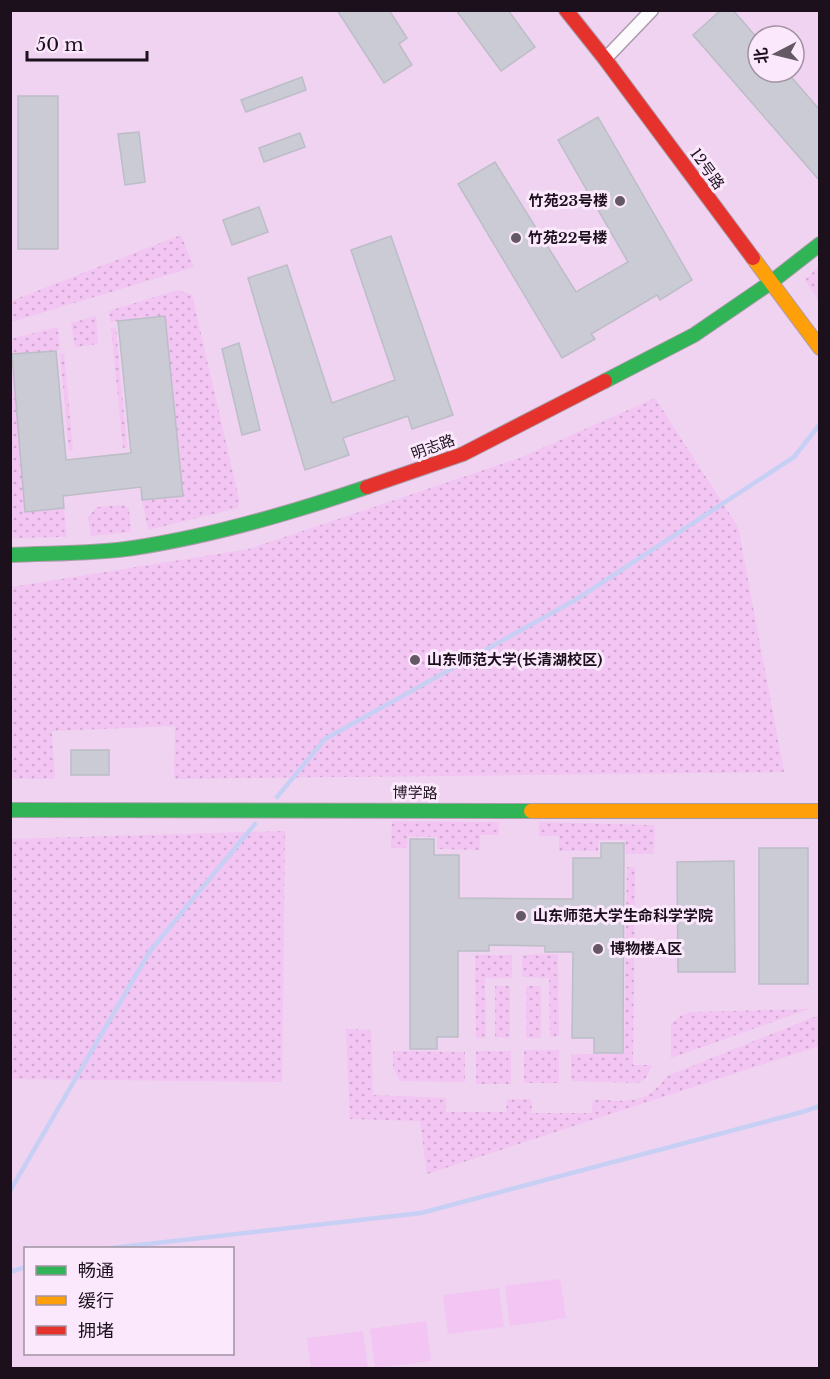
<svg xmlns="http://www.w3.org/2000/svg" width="830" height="1379" font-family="'Libre Baskerville','Noto Sans SC',serif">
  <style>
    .built { fill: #efd3f0; fill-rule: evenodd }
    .green { fill: url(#green-dots) }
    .pitch { fill: #f2c5f3 }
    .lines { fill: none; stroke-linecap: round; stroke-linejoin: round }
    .stream { stroke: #c7d0f4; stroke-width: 4.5 }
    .building { fill: #cacbd5; stroke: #bcbdc6; stroke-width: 1.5 }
    .street-casing { stroke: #a99ba9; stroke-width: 15 }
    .fast-casing { stroke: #a99ba9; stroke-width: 16 }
    .slow-casing { stroke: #a99ba9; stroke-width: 16 }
    .jam-casing { stroke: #a99ba9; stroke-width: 16 }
    .street { stroke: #fdfafd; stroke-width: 12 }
    .fast { stroke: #30b455; stroke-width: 14 }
    .slow { stroke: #ff9f0a; stroke-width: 14 }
    .jam { stroke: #e5322d; stroke-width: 14 }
    .poi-dot { fill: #655865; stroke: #fbe8fc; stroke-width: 2 }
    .labels { text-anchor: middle; stroke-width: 6; stroke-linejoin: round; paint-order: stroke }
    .street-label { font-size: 15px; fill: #1b101b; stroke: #fbe8fc }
    .poi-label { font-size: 15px; font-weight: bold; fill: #1b101b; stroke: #fbe8fc; text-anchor: start }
  </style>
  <defs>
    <pattern id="green-dots" width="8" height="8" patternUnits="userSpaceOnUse" patternTransform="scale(1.5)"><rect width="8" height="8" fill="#f2c5f3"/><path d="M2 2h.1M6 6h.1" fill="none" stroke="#cfa8d0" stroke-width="1.8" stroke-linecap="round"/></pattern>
  </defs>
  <rect width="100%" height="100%" fill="#efddef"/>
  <!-- built -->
  <path class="built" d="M 10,11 L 819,11 L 819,1368 L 11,1368 ZM 758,36 L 794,36 L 794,72 L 758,72 ZM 26,1248 L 232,1248 L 232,1354 L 26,1354 Z"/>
  <!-- green -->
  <path class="green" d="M 181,235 L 194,267 L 11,322 L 11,301 Z
    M 819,266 L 819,302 L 805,280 Z
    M 178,290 L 192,295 L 239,499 L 238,508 L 148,530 L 142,500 L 183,496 L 164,316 L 110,322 L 109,311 Z
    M 96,316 L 98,344 L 75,347 L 71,323 Z
    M 58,327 L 60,350 L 12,355 L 25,511 L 64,508 L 67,537 L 11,538 L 10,339 Z
    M 111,328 L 116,328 L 127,448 L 123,448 Z
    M 64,353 L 73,450 L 69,451 L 60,354 Z
    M 655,398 L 738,527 L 784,772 L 174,779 L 175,726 L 52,731 L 55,779 L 11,779 L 11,587 L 249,549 L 520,458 Z
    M 124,505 L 129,509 L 131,532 L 91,536 L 88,517 L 97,507 Z
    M 392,821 L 499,822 L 499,835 L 480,835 L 480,850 L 437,849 L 437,837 L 408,836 L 407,848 L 391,848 Z
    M 539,822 L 653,825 L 655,828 L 654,854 L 626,854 L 625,840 L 599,840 L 598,851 L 559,851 L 559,836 L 539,836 Z
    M 285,831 L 282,1082 L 11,1079 L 11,839 Z
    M 627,867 L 635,867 L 633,1065 L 652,1065 L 646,1078 L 638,1083 L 571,1081 L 571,1054 L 624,1054 Z
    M 558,954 L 559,1036 L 550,1037 L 549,978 L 522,977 L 522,955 Z
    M 475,955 L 512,955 L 512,978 L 485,978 L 486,1038 L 476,1038 Z
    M 495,986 L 510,986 L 510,1038 L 495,1037 Z
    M 526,986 L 541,986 L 541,1038 L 526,1038 Z
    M 809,1009 L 671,1058 L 671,1024 L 682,1015 L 690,1012 Z
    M 819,1015 L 819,1046 L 427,1174 L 420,1121 L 350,1119 L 346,1029 L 371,1030 L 373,1095 L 446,1098 L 446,1112 L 506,1112 L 507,1099 L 531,1099 L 532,1113 L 592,1113 L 593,1100 C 627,1100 645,1107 667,1076 Z
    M 524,1050 L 559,1050 L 559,1083 L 524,1083 Z
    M 393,1051 L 465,1052 L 465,1082 L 400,1081 L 393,1068 Z
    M 476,1051 L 511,1051 L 511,1084 L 476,1084 Z"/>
  <!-- pitch -->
  <path class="pitch" d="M 560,1279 L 566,1318 L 510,1326 L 505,1286 Z
    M 499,1288 L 504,1327 L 448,1334 L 443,1295 Z
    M 426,1321 L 431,1361 L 375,1368 L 370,1329 Z
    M 363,1331 L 368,1368 L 311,1368 L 307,1338 Z"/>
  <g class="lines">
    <!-- stream -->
    <path class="stream" d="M 277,797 L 325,739 L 577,599 L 794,457 L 820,424
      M 10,1191 L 150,951 L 255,824
      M 112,1248 L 421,1213 L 802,1112 L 820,1106
      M 10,1272 L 26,1267"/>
  </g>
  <!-- building -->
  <path class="building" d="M 337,10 L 389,10 L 407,38 L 399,44 L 412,65 L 384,83 Z
    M 456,10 L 508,10 L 535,47 L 501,71 Z
    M 721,10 L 733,10 L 758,39 L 758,72 L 787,72 L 819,109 L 819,180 L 693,35 Z
    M 302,77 L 306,90 L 246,112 L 241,100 Z
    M 18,96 L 58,96 L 58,249 L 18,249 Z
    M 598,117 L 692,280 L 660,300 L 657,295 L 591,334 L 595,339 L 562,358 L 458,184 L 495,162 L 576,292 L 628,262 L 558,140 Z
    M 139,132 L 145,182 L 125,185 L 118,134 Z
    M 300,133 L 305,147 L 264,162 L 259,148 Z
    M 259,207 L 268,232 L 232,245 L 223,220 Z
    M 391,236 L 453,415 L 412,429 L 408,416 L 343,438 L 349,455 L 305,470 L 248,278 L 287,265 L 332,403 L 395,380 L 351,250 Z
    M 165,316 L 183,496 L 142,500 L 141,487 L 63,496 L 64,508 L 25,512 L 12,354 L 56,351 L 66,460 L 131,453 L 118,321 Z
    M 239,343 L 260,430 L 242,435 L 222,349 Z
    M 71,750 L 109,750 L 109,775 L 71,775 Z
    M 410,839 L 434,839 L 434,855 L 459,855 L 459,898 L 573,899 L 573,858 L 601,858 L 601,843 L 624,843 L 623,1053 L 594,1053 L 594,1038 L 572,1038 L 573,952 L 545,952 L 545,946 L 489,945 L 489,951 L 458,951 L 458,1037 L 437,1037 L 437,1049 L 410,1049 Z
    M 759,848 L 808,848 L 808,984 L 759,984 Z
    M 734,861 L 735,972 L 678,972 L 677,862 Z"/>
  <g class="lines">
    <!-- street casing -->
    <g class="street-casing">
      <path id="street" d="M 605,59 L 652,10"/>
    </g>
    <!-- fast casing -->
    <g class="fast-casing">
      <path id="fast" d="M 605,381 L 694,335 L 770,283 L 820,244
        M 10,555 C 50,553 94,554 133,548 C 213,536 291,513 367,487
        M 10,810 L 531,811"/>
    </g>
    <!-- slow casing -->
    <g class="slow-casing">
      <path id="slow" d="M 753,258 L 820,348
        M 531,811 L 820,811"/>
    </g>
    <!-- jam casing -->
    <g class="jam-casing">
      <path id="jam" d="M 566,10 L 605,59 L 753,258
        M 367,487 L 463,454 L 605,381"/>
    </g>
    <!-- street -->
    <use href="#street" class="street"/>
    <!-- fast -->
    <use href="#fast" class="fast"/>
    <!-- slow -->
    <use href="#slow" class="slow"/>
    <!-- jam -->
    <use href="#jam" class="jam"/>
  </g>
  <!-- markers -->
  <g class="poi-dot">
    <circle cx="620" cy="201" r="6"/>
    <circle cx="516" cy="238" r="6"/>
    <circle cx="415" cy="660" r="6"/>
    <circle cx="521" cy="916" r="6"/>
    <circle cx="598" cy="949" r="6"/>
  </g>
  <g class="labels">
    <!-- street labels -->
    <g class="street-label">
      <text transform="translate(707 169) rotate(54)" y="5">12号路</text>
      <text transform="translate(433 447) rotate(-20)" y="5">明志路</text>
      <text transform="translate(415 793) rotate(1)" y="5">博学路</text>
    </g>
    <!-- poi labels -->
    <g class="poi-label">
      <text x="608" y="206" text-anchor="end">竹苑23号楼</text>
      <text x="528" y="243">竹苑22号楼</text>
      <text x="427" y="665">山东师范大学(长清湖校区)</text>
      <text x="533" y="921">山东师范大学生命科学学院</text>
      <text x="610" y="954">博物楼A区</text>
    </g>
  </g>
  <!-- border -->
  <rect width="830" height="1379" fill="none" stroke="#1b101b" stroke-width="24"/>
  <!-- legend -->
  <rect x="24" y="1247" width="210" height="108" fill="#fbe8fc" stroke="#a192a2" stroke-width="1.5"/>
  <rect x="36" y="1266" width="30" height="9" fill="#30b455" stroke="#a192a2" stroke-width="1.5"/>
  <text x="78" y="1277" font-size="18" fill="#1b101b">畅通</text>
  <rect x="36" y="1296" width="30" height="9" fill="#ff9f0a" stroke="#a192a2" stroke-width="1.5"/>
  <text x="78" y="1307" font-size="18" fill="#1b101b">缓行</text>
  <rect x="36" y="1326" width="30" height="9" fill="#e5322d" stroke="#a192a2" stroke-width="1.5"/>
  <text x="78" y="1337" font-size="18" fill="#1b101b">拥堵</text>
  <!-- north arrow -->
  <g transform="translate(776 54) rotate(263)"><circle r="28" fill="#fbe8fc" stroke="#a192a2" stroke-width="1.5"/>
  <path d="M0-4.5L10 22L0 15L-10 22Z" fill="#655865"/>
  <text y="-9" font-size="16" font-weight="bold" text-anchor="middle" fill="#1b101b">北</text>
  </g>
  <!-- scale -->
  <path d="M27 51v9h120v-9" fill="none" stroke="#1b101b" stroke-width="3"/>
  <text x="36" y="51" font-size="18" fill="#1b101b" stroke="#fbe8fc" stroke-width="4.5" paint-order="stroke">50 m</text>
</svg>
